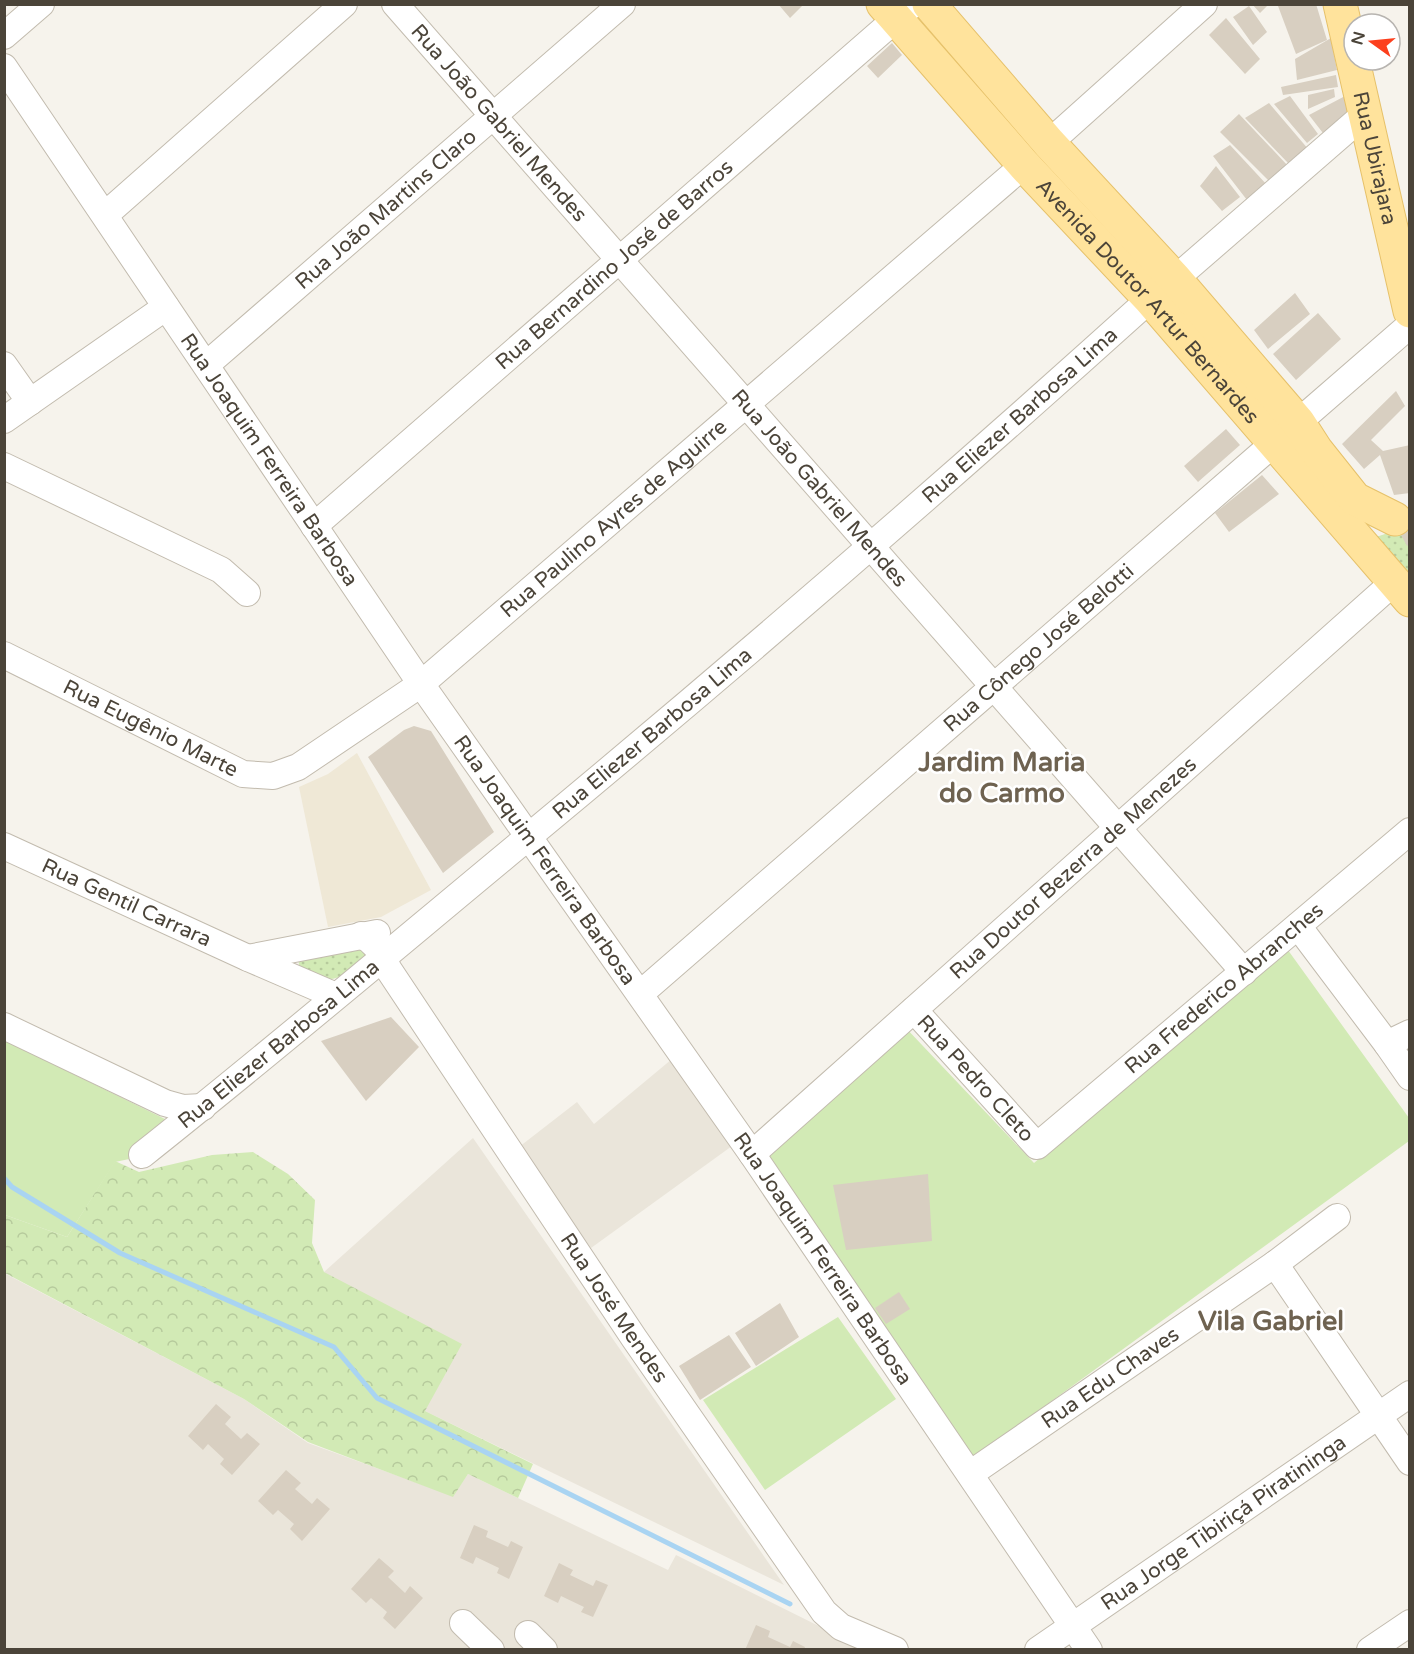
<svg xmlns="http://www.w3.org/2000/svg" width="1414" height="1654" font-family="'Varela Round',sans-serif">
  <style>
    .residential { fill: #eae5da }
    .education { fill: #efe8d6 }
    .green { fill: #d2eab5 }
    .forest { fill: url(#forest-crowns) }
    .park { fill: url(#park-dots) }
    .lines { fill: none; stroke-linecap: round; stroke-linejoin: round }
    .stream { stroke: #a9d4f2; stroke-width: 5 }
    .building { fill: #d8cfc1 }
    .minor-casing { stroke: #c2bbae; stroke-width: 28 }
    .major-casing { stroke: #e6c16a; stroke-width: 35 }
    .minor { stroke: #fff; stroke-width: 26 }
    .major { stroke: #ffe39c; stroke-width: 33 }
    .labels { text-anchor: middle; stroke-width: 5; stroke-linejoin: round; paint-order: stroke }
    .street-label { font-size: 21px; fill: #4b4439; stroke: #fff }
    .district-label { font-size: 27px; font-weight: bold; fill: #6e6250; stroke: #fff }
  </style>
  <defs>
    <pattern id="forest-crowns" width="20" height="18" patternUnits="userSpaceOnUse" patternTransform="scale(1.5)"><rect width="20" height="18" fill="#d2eab5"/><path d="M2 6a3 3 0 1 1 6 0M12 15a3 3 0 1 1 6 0" fill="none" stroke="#b6ca9c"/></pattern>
    <pattern id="park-dots" width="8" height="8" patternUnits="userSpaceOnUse" patternTransform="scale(1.5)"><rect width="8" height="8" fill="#d2eab5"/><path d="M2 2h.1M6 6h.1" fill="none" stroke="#b6ca9c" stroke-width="1.8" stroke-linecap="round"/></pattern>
  </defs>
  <rect width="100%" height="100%" fill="#f6f3ec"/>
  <!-- residential -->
  <path class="residential" d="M 672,1059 L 732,1146 L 591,1248 L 519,1147 L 577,1102 L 594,1124 Z
    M 473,1138 L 784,1585 L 425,1411 L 324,1272 Z
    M 4,1273 L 244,1399 L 308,1443 L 453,1496 L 468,1474 L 668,1570 L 676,1555 L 865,1649 L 5,1649 Z"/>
  <!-- education -->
  <path class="education" d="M 357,753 L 431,890 L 381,917 L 328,927 L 299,787 L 328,774 Z"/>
  <!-- green -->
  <path class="green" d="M 1285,946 L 1409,1118 L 1409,1141 L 972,1459 L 764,1153 L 904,1026 L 1034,1163 Z
    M 4,1040 L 167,1120 L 134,1158 L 115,1162 L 67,1237 L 5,1215 Z
    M 838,1317 L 896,1399 L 765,1490 L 703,1400 Z"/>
  <!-- forest -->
  <path class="forest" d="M 253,1152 L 288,1174 L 315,1200 L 312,1243 L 324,1272 L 462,1344 L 425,1411 L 533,1464 L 518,1498 L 468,1474 L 453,1497 L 308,1442 L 244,1399 L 5,1273 L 5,1215 L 67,1237 L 115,1161 L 139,1172 L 212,1155 Z"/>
  <!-- park -->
  <path class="park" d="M 1409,526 L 1409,584 L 1370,539 Z
    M 357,942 L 368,954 C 351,974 332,988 307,973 C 300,970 298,966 299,959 Z"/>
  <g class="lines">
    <!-- stream -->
    <path class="stream" d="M 4,1178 L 12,1187 L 120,1253 L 334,1347 L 377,1398 L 790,1604"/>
  </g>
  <!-- building -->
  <path class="building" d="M 778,4 L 804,4 L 790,18 Z
    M 1252,4 L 1269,4 L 1260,13 Z
    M 1283,4 L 1316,4 L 1327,40 L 1296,54 L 1278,6 Z
    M 1249,6 L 1267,32 L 1253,45 L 1233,17 Z
    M 1226,18 L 1260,59 L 1245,74 L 1209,35 Z
    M 1331,38 L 1337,70 L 1297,80 L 1295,59 Z
    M 892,43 L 902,55 L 878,78 L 867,66 Z
    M 1336,75 L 1338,87 L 1283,95 L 1281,87 Z
    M 1334,89 L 1335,97 L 1308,109 L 1308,95 Z
    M 1347,95 L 1353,118 L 1326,137 L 1309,115 Z
    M 1290,96 L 1318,134 L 1307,143 L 1274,104 Z
    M 1269,103 L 1309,150 L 1288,163 L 1245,118 Z
    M 1239,114 L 1289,167 L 1269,181 L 1220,132 Z
    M 1230,145 L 1268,186 L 1247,200 L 1213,156 Z
    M 1216,166 L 1240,197 L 1222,211 L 1200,186 Z
    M 1295,293 L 1310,314 L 1268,349 L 1254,330 Z
    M 1318,313 L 1341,339 L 1296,380 L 1273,354 Z
    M 1396,391 L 1405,406 L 1371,440 L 1383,451 L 1410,445 L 1410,493 L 1394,495 L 1380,455 L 1364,469 L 1342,444 Z
    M 1226,429 L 1240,445 L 1198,482 L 1184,466 Z
    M 1262,475 L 1279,494 L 1229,532 L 1215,513 Z
    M 1408,528 L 1410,544 L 1407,546 L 1400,533 Z
    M 414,726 L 431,731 L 494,832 L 443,873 L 368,757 L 404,730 Z
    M 391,1017 L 419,1047 L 366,1101 L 321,1041 Z
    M 928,1174 L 932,1241 L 846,1250 L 833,1185 Z
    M 899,1292 L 910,1309 L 886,1324 L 875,1308 Z
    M 780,1303 L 799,1337 L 756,1366 L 735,1333 Z
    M 729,1335 L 751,1367 L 700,1400 L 679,1366 Z
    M 216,1404 L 231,1417 L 225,1424 L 241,1439 L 247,1433 L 260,1444 L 232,1475 L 220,1464 L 224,1459 L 208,1444 L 203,1450 L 188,1436 Z
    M 286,1470 L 301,1483 L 295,1489 L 312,1504 L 317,1498 L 330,1509 L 302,1541 L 290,1529 L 294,1524 L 278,1510 L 273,1515 L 258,1501 Z
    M 474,1525 L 488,1531 L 486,1537 L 508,1547 L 511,1541 L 523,1547 L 509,1579 L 497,1573 L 499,1568 L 476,1557 L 473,1564 L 460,1558 Z
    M 379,1558 L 394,1571 L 388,1577 L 405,1593 L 410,1586 L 423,1598 L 395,1629 L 383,1618 L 387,1612 L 371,1598 L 366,1603 L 351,1589 Z
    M 559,1563 L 573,1570 L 570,1575 L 593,1586 L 596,1580 L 608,1585 L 593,1617 L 581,1612 L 584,1607 L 561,1596 L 558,1603 L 544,1596 Z
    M 756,1625 L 770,1631 L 768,1637 L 790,1647 L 793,1641 L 805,1647 L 804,1650 L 745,1650 Z"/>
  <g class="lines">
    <!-- minor casing -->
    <g class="minor-casing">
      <g id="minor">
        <path id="s1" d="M 395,4 L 1244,972"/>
        <path d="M 4,36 L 41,4"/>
        <path id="s2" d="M 4,67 L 421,684 L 752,1154 L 1089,1650"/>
        <path d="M 1049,143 L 1204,4"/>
        <path d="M 105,215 L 344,4"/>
        <path d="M 1175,279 L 1365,114"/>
        <path d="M 4,365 L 30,402"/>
        <path id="s3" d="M 206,365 L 622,4"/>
        <path d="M 4,420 L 166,307"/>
        <path d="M 4,466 L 221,570 L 247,593"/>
        <path id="s4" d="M 314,526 L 913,4"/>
        <path id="s5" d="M 4,655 L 243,774 L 273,776 L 298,767 L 421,684 L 1024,165"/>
        <path id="s6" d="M 4,846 L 248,958 L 336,996"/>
        <path d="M 1298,926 L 1387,1044 L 1410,1077"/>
        <path id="s7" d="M 361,935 C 377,942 381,955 389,970 L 634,1338 L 824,1612 L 841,1627 L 895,1650"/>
        <path d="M 248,958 L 377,933"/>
        <path id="s8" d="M 640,994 L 1410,325"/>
        <path id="s9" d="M 914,1010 L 1037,1146 L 1410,831"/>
        <path d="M 4,1026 L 165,1103 L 183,1108 L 203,1107"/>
        <path d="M 1387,1044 L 1410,1033"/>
        <path id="s10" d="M 752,1154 L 1394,582"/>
        <path id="s11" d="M 142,1155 C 272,1052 399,944 527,838 C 738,663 946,483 1150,299"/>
        <path d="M 1275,1264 L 1410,1462"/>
        <path id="s12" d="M 970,1474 L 1275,1264 L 1337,1217"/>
        <path d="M 463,1623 L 491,1650"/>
        <path d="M 528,1634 L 544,1650"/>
        <path id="s13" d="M 1038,1650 L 1410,1394"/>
        <path d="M 1370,1650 L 1410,1623"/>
      </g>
    </g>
    <!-- major casing -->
    <g class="major-casing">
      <g id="major">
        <path id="s14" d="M 883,4 L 1024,165 L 1150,299 L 1410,600"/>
        <path d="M 929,4 L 1049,143 L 1175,279 L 1298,422 L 1316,450 L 1355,499 L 1395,519"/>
        <path id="s15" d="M 1340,4 L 1410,311"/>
      </g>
    </g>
    <!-- minor -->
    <use href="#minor" class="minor"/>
    <!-- major -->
    <use href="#major" class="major"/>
  </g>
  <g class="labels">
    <!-- street labels -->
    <g class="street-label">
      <text dy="7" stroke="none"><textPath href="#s1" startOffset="158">Rua João Gabriel Mendes</textPath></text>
      <text dy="7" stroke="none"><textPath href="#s15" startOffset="158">Rua Ubirajara</textPath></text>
      <text dy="7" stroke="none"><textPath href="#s3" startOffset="238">Rua João Martins Claro</textPath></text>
      <text dy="7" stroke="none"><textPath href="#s4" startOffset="398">Rua Bernardino José de Barros</textPath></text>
      <text dy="7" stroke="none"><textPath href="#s14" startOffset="398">Avenida Doutor Artur Bernardes</textPath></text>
      <text dy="7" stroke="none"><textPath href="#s11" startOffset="1148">Rua Eliezer Barbosa Lima</textPath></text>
      <text dy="7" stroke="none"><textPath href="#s2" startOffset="474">Rua Joaquim Ferreira Barbosa</textPath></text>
      <text dy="7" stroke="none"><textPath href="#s1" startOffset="644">Rua João Gabriel Mendes</textPath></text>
      <text dy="7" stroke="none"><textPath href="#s5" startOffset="726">Rua Paulino Ayres de Aguirre</textPath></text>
      <text dy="7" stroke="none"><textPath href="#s8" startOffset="528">Rua Cônego José Belotti</textPath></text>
      <text dy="7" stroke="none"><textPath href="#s5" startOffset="164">Rua Eugênio Marte</textPath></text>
      <text dy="7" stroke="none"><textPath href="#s11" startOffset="662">Rua Eliezer Barbosa Lima</textPath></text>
      <text dy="7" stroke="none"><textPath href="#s2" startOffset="960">Rua Joaquim Ferreira Barbosa</textPath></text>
      <text dy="7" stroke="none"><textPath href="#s10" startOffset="430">Rua Doutor Bezerra de Menezes</textPath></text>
      <text dy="7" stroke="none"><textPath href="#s6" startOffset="135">Rua Gentil Carrara</textPath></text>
      <text dy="7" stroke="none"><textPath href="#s9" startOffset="428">Rua Frederico Abranches</textPath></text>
      <text dy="7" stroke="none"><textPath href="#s11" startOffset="176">Rua Eliezer Barbosa Lima</textPath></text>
      <text dy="7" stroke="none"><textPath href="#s9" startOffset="92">Rua Pedro Cleto</textPath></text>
      <text dy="7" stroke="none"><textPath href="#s2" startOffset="1446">Rua Joaquim Ferreira Barbosa</textPath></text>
      <text dy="7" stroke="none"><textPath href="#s7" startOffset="452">Rua José Mendes</textPath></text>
      <text dy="7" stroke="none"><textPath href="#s12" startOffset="170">Rua Edu Chaves</textPath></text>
      <text dy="7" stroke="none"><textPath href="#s13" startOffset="225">Rua Jorge Tibiriçá Piratininga</textPath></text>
    </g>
    <!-- district labels -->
    <g class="district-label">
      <text x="1002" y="771">Jardim Maria<tspan x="1002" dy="31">do Carmo</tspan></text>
      <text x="1271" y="1330">Vila Gabriel</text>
    </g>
  </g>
  <!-- border -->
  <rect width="1414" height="1654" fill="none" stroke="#4b4439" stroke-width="12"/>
  <!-- north arrow -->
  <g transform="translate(1372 42) rotate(285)"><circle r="28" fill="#ffffff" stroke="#b7b4b0" stroke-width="1.5"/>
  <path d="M0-4.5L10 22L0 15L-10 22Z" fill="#fc3f1d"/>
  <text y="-9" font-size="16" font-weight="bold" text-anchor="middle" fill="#4b4439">N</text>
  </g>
</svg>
